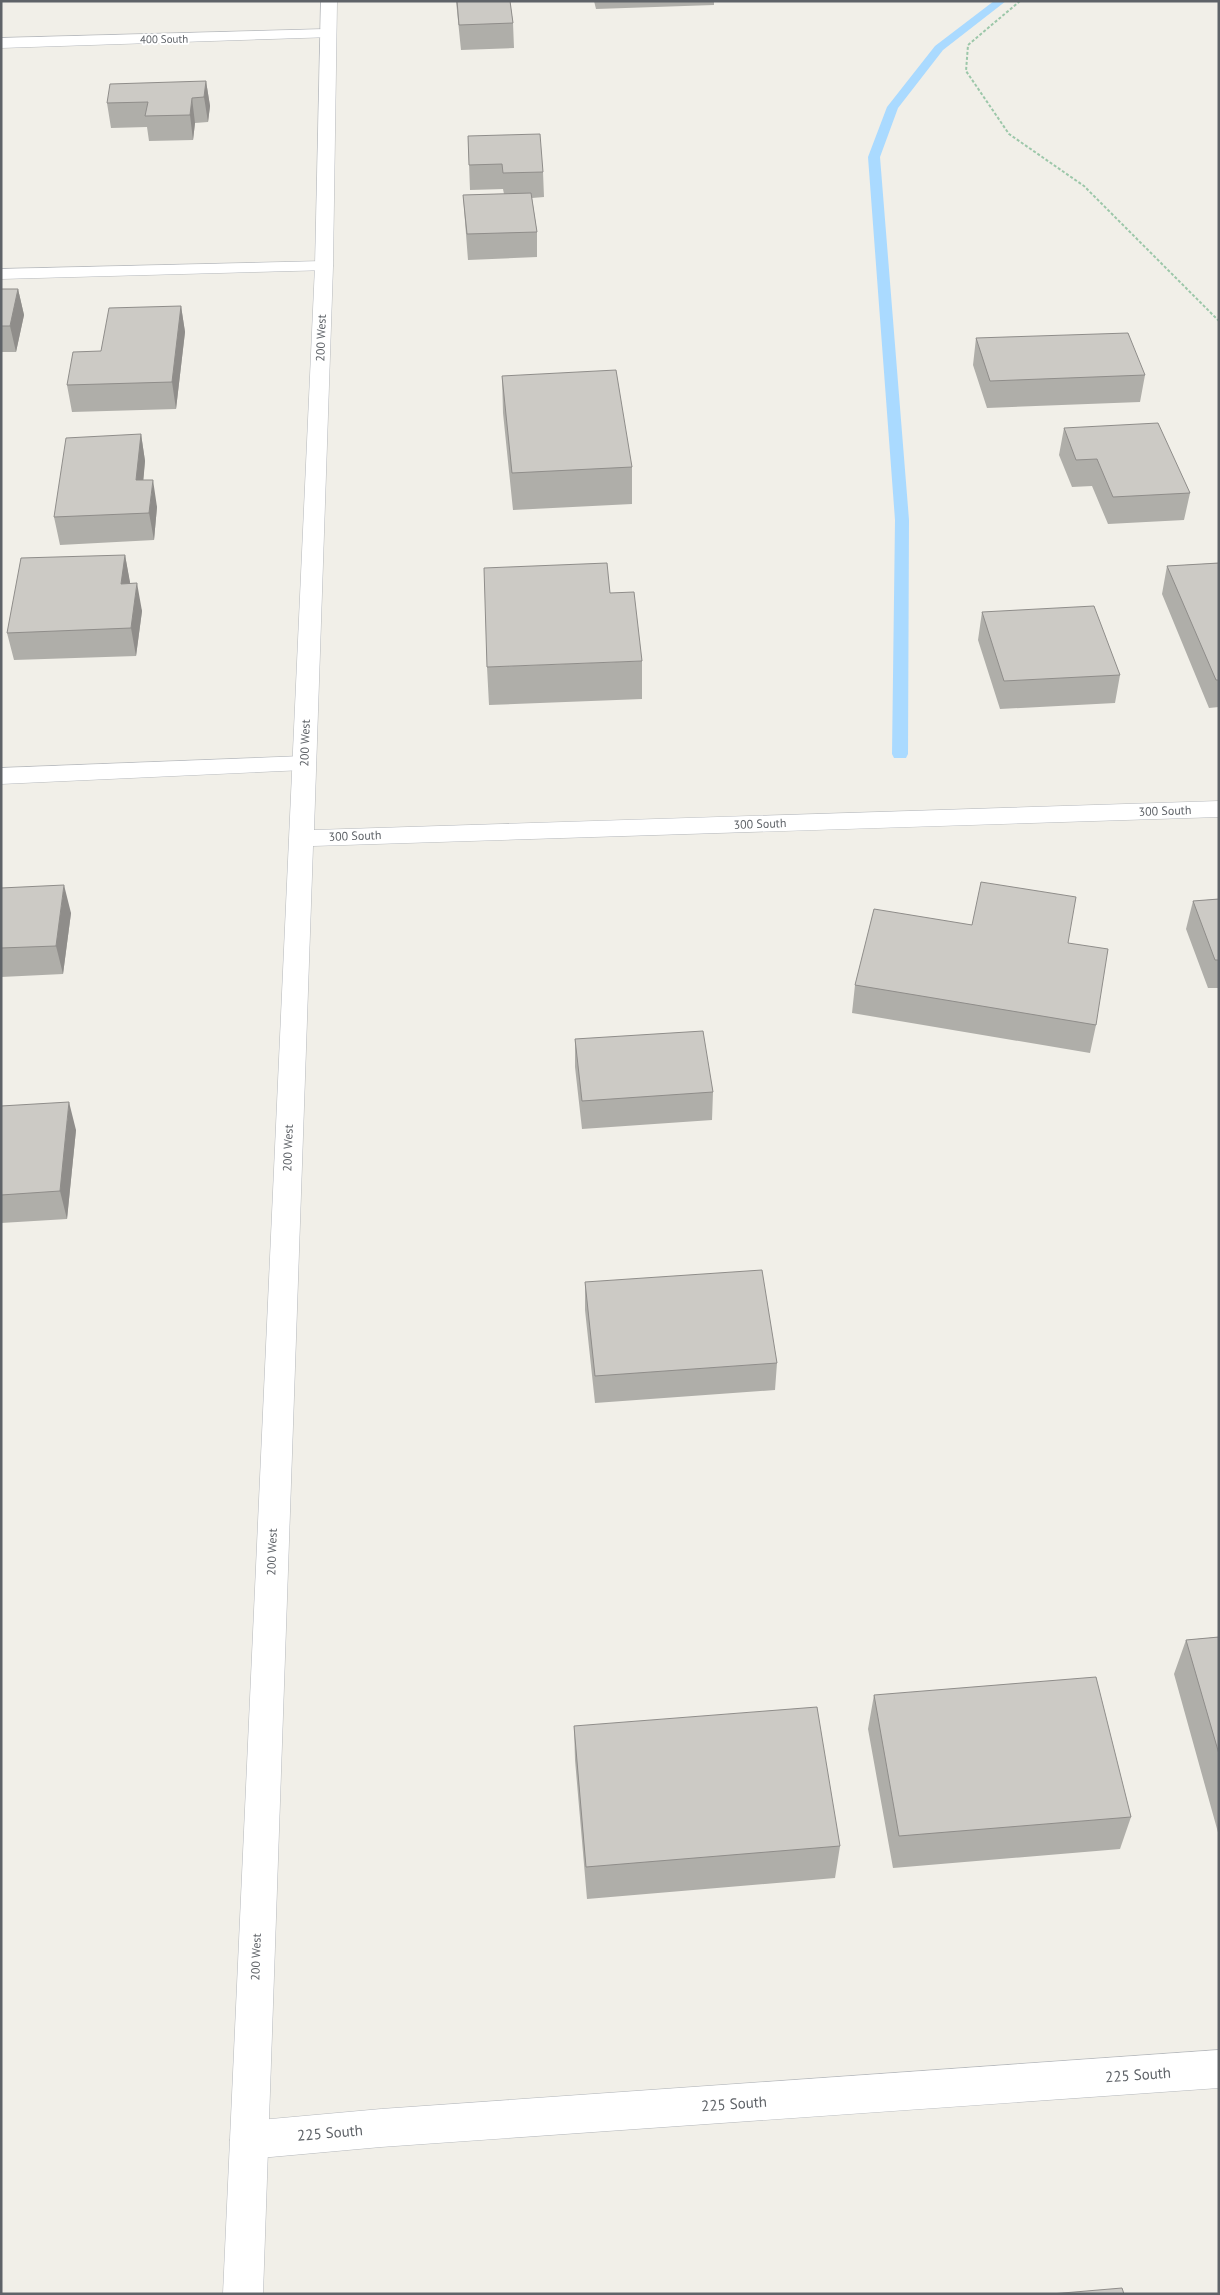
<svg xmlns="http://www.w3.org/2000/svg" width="1220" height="2295" font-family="'PT Sans',sans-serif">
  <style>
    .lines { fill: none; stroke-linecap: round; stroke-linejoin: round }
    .stream { fill: #aadaff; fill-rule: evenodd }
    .service-casing { stroke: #b5b8bc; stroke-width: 1 }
    .minor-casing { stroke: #b5b8bc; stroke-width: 1 }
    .tertiary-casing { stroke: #b5b8bc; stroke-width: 1 }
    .path { stroke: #9cc7a9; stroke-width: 2; stroke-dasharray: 3 2; stroke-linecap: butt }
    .service { fill: #fff; fill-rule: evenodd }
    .minor { fill: #fff; fill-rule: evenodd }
    .tertiary { fill: #fff; fill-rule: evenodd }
    .wall { fill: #afaea9 }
    .shaded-wall { fill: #8f8d8a }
    .building { fill: #cccac5; stroke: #8f8d8a }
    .labels { text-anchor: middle; stroke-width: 4; stroke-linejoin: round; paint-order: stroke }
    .far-street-label { font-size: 11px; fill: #5f6368; stroke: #fff }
    .street-label { font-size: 12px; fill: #5f6368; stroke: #fff }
    .near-street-label { font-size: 15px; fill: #5f6368; stroke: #fff }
  </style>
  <rect width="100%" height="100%" fill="#f1efe8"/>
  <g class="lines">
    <!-- stream -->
    <path class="stream" d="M 994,1 L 1006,1 L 943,50 L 898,108 L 880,157 L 909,520 L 908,754 L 906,758 L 894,758 L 892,754 L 895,520 L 868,157 L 887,107 L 935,46 Z"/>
    <!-- service casing -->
    <g class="service-casing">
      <path id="service" d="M 324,261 L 330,262 L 333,266 L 330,270 L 1,279 L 1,269 Z"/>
    </g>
    <!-- minor casing -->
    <g class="minor-casing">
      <path id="minor" d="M 327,29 L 335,34 L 333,37 L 1,48 L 1,38 Z
        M 304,756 L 312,758 L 316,763 L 312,768 L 304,770 L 1,784 L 1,768 Z
        M 1219,2050 L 1219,2088 L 381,2147 L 249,2159 L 236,2153 L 230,2140 L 236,2127 L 249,2121 L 381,2109 Z"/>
    </g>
    <!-- tertiary casing -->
    <g class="tertiary-casing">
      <path id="tertiary" d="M 321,1 L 337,1 L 333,266 L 314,830 L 1219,801 L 1219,817 L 313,846 L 263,2294 L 223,2294 L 315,266 Z"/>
    </g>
    <!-- path -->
    <path class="path" d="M 1020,1 L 968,45 L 966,71 L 1009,134 L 1084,186 L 1219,321"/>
    <!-- service -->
    <use href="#service" class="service"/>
    <!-- minor -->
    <use href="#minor" class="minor"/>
    <!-- tertiary -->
    <use href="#tertiary" class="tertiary"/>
  </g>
  <!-- wall -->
  <path class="wall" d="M 456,1 L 510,1 L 513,23 L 514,48 L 461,50 Z
    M 594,1 L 714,1 L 714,5 L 596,9 Z
    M 206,81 L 210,106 L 208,122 L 195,123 L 193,140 L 149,141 L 147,127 L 111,128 L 107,103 Z
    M 468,136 L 543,172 L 544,197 L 532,198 L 537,232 L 537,257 L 468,260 L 463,195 L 504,194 L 503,189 L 470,190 Z
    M 1,289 L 18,289 L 24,315 L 16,352 L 1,352 Z
    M 181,306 L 185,332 L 176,409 L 72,412 L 67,385 L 101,351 Z
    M 976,338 L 1145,375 L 1140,402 L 987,408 L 973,365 Z
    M 502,376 L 632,467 L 632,504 L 513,510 L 503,413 Z
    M 1064,428 L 1190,493 L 1184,520 L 1108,524 L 1092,486 L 1072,487 L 1059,455 Z
    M 141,434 L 145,461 L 143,480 L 157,507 L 154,540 L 60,545 L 54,517 Z
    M 125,555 L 130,584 L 142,611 L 136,656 L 14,660 L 7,633 Z
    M 1219,563 L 1219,707 L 1209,708 L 1162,594 L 1167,566 Z
    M 982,612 L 1120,675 L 1115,703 L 1000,709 L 978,640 Z
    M 642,661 L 642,699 L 489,705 L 487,667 Z
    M 1,888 L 71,913 L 63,974 L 1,977 Z
    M 1219,899 L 1219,988 L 1208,988 L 1186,929 L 1193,901 Z
    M 972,925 L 1068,943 L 1096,1025 L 1090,1053 L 852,1013 L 855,985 Z
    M 575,1039 L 713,1092 L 712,1120 L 582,1129 L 575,1067 Z
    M 1,1106 L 76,1130 L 67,1219 L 1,1223 Z
    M 585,1282 L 777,1363 L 775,1390 L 595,1403 L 585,1310 Z
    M 1219,1637 L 1219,1836 L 1174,1674 L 1186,1640 Z
    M 874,1695 L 1131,1817 L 1120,1849 L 893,1868 L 868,1729 Z
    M 574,1726 L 840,1846 L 835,1878 L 587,1899 L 575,1760 Z"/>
  <!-- shaded-wall -->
  <path class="shaded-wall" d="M 206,81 L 210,106 L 208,122 L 204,97 Z
    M 192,98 L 195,123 L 193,140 L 190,115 Z
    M 18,289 L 24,315 L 16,352 L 10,326 Z
    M 181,306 L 185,332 L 176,409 L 172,382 Z
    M 141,434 L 145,461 L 141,508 L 136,480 Z
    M 153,480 L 157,507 L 154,540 L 149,513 Z
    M 125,555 L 130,582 L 126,612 L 121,584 Z
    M 137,583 L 142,611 L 136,656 L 131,628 Z
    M 64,885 L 71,913 L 63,974 L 56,946 Z
    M 69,1102 L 76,1130 L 67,1219 L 60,1191 Z"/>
  <!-- building -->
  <path class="building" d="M 457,1 L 510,1 L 513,23 L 459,25 Z
    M 206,81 L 204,97 L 192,98 L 190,115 L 145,116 L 148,102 L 107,103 L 110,84 Z
    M 540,134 L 543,172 L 503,173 L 502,164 L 469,165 L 468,136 Z
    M 531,193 L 537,232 L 467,234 L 463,195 Z
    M 1,289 L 18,289 L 10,326 L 1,326 Z
    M 181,306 L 172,382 L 67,385 L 73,352 L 101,351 L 109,308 Z
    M 1128,333 L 1145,375 L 990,381 L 976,338 Z
    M 616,370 L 632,467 L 512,473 L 502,376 Z
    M 1158,423 L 1190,493 L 1113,497 L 1097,459 L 1076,460 L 1064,428 Z
    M 141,434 L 136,480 L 153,480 L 149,513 L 54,517 L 66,438 Z
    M 125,555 L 121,584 L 137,583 L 131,628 L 7,633 L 21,558 Z
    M 607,563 L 610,593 L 634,592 L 642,661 L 487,667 L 484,568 Z
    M 1219,563 L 1219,680 L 1216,680 L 1167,566 Z
    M 1094,606 L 1120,675 L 1004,681 L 982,612 Z
    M 981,882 L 1076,897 L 1068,943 L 1108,949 L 1096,1025 L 855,985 L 874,909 L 972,925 Z
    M 64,885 L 56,946 L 1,948 L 1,888 Z
    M 1219,899 L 1219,960 L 1215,960 L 1193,901 Z
    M 703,1031 L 713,1092 L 582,1101 L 575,1039 Z
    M 69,1102 L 60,1191 L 1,1195 L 1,1106 Z
    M 762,1270 L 777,1363 L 595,1376 L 585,1282 Z
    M 1219,1637 L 1219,1754 L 1186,1640 Z
    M 1096,1677 L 1131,1817 L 899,1836 L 874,1695 Z
    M 817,1707 L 840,1846 L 586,1867 L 574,1726 Z
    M 1122,2288 L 1124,2294 L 1051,2294 Z"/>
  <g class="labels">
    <!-- far-street labels -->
    <g class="far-street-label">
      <text transform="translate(164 39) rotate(-1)" y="4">400 South</text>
    </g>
    <!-- street labels -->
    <g class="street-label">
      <text transform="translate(321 338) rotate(-88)" y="4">200 West</text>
      <text transform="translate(305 743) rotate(-88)" y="4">200 West</text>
      <text transform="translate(1165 811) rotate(-2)" y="4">300 South</text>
      <text transform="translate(760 824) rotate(-2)" y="4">300 South</text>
      <text transform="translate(355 836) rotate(-2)" y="4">300 South</text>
      <text transform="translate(288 1148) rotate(-88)" y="4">200 West</text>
      <text transform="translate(272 1552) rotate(-88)" y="4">200 West</text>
      <text transform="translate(256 1957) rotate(-88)" y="4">200 West</text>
    </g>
    <!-- near-street labels -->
    <g class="near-street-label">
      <text transform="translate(1138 2075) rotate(-4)" y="5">225 South</text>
      <text transform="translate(734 2104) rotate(-4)" y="5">225 South</text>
      <text transform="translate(330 2133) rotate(-5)" y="5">225 South</text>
    </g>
  </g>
  <!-- border -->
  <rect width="1220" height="2295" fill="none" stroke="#5f6368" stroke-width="5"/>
</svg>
